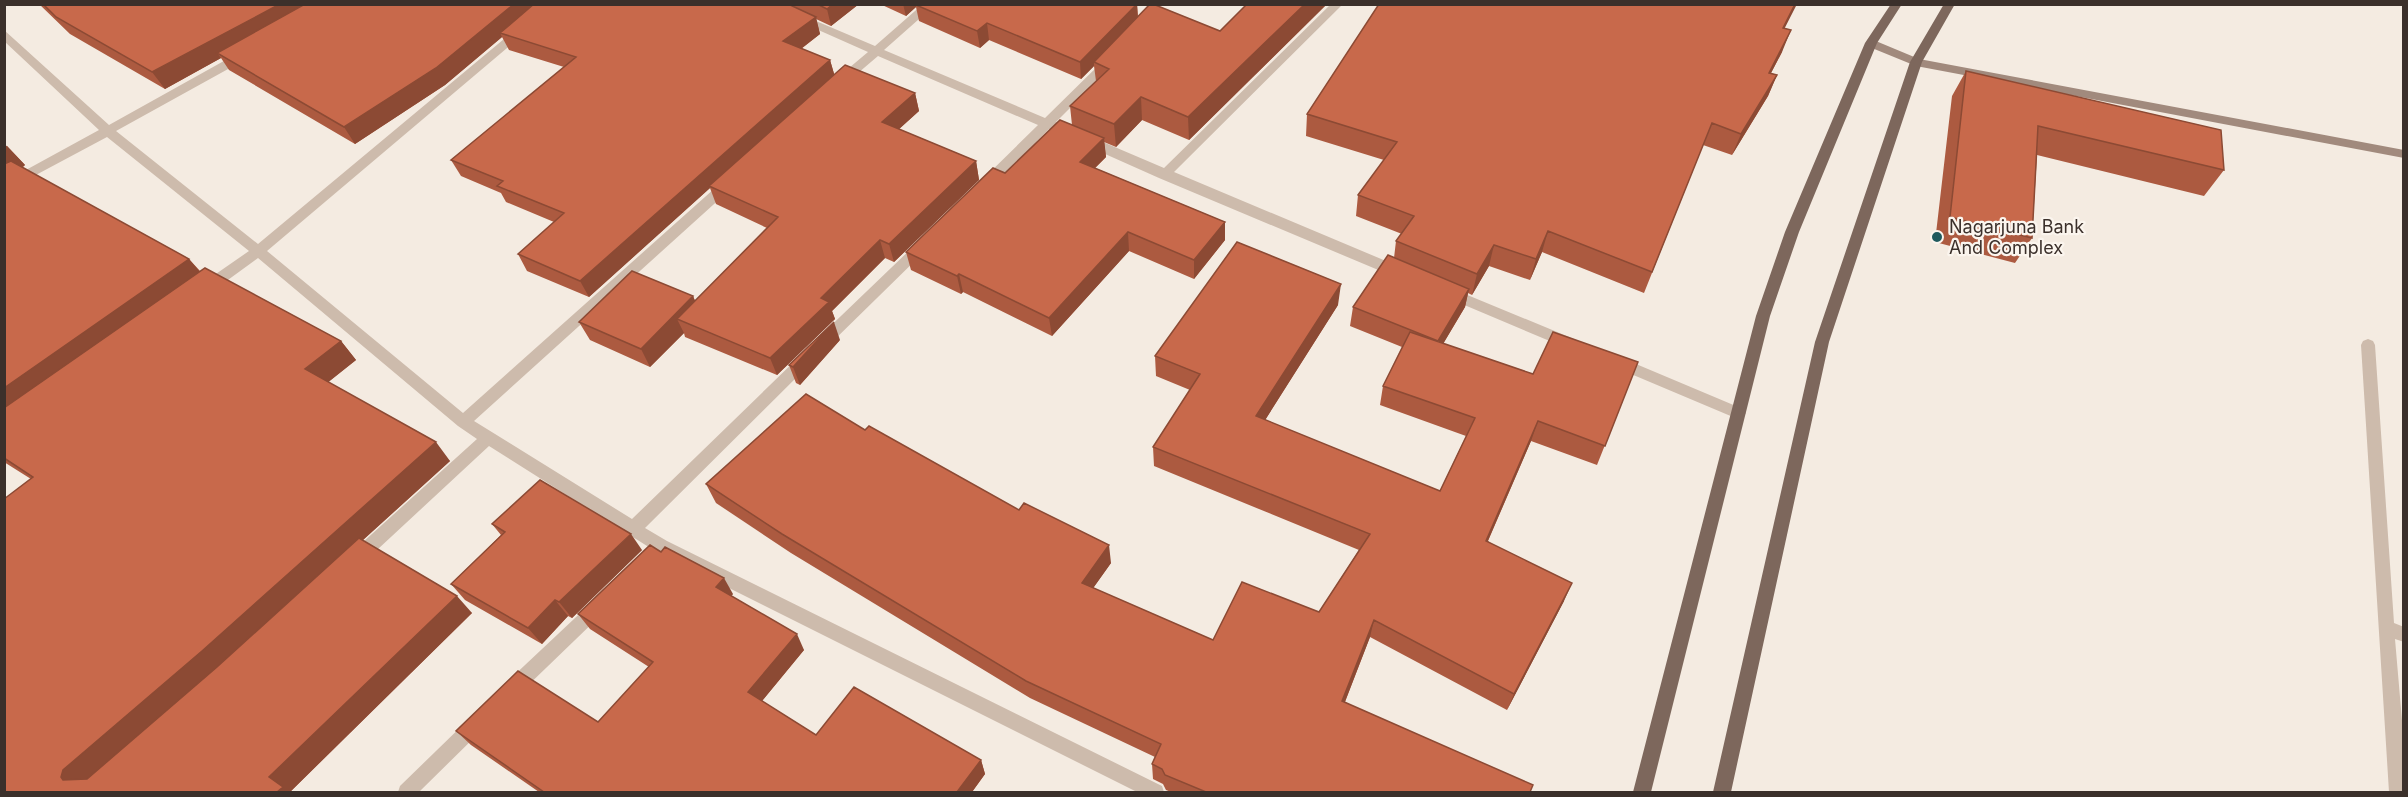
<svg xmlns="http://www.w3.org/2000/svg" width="2408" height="797" font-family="Inter,sans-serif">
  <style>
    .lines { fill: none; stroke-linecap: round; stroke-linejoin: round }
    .street { fill: #cdbbac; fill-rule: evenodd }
    .secondary { fill: #a18a7d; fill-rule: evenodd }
    .primary { fill: #7d675c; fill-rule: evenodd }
    .wall { fill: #ac5a40 }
    .shaded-wall { fill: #8c4a34 }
    .building { fill: #c8694b; stroke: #8c4a34; stroke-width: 1.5 }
    .poi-dot { fill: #1f5a5e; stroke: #fbf5ee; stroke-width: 2 }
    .labels { text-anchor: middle; stroke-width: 4.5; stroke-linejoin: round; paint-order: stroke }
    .poi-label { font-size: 18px; fill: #3b302b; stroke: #fbf5ee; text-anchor: start }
  </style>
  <rect width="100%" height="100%" fill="#f4ebe1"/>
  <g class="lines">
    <!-- street -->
    <path class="street" d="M 546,4 L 559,4 L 267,251 L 463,413 L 724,180 L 734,180 L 736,183 L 734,186 L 474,421 L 632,519 L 800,356 L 810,356 L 812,360 L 810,364 L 645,528 L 667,541 L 1162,786 L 1164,792 L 1137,792 L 655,551 L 489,446 L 364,562 L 358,564 L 352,562 L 350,557 L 352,552 L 477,439 L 458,426 L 258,258 L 210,293 L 200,293 L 198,289 L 200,285 L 249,251 L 107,137 L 4,192 L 4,182 L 99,130 L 4,41 L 4,30 L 109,125 L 240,52 L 248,52 L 248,58 L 116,131 L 258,244 Z
      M 760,4 L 776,4 L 875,46 L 923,4 L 936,4 L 884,50 L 1045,118 L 1105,59 L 1113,59 L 1113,65 L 1056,122 L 1164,168 L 1331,4 L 1343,4 L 1174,172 L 1405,269 L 1407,273 L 1405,277 L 1395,277 L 1159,178 L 1049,129 L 991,187 L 981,187 L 979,184 L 981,181 L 1038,125 L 878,56 L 844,85 L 836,85 L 836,79 L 868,52 Z
      M 921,242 L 928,247 L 926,250 L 827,347 L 817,347 L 815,343 L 817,339 L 916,244 Z
      M 1448,287 L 1574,339 L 1576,343 L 1574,347 L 1564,347 L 1443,296 L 1441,292 Z
      M 2368,339 L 2373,341 L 2375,345 L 2394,623 L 2404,627 L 2404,642 L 2395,639 L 2404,744 L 2404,792 L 2389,792 L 2361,345 L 2363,341 Z
      M 1617,356 L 1743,409 L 1746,413 L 1743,417 L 1733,417 L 1612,366 L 1610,362 L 1612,358 Z
      M 597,601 L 603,603 L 605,608 L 603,613 L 518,695 L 512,697 L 506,695 L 503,689 L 506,683 L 591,603 Z
      M 478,714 L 484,716 L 487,722 L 484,728 L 419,792 L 398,792 L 400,786 L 472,716 Z"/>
    <!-- secondary -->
    <path class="secondary" d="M 1871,39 L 1919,59 L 2404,150 L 2404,158 L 1916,66 L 1867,46 L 1867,40 Z"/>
    <!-- primary -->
    <path class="primary" d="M 1891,4 L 1902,4 L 1877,43 L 1799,232 L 1770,316 L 1651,792 L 1633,792 L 1756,316 L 1785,232 L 1865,43 Z
      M 1944,4 L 1955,4 L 1922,62 L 1829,342 L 1731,792 L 1713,792 L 1815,342 L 1910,62 Z"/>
  </g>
  <!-- wall -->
  <path class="wall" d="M 39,4 L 859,4 L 831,26 L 816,19 L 820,34 L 801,49 L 830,60 L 834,74 L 915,93 L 919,111 L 899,129 L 976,161 L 979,180 L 894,262 L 885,258 L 832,311 L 835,319 L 777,375 L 685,337 L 684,333 L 650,367 L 590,340 L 579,322 L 693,296 L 695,301 L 767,228 L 716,204 L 710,188 L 589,297 L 527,271 L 518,254 L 554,222 L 506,202 L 501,193 L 461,176 L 451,160 L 564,67 L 509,50 L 502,37 L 445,85 L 355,144 L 229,70 L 221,58 L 165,89 L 70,34 Z
    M 880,4 L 1137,4 L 1138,17 L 1220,31 L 1247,4 L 1327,4 L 1189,140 L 1142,120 L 1116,147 L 1104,142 L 1106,157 L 1095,168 L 1225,222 L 1225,240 L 1194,279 L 1129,251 L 1052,336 L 963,292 L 961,294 L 911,270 L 906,252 L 1005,173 L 1072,125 L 1070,106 L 1096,81 L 1094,66 L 1081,79 L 989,40 L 980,48 L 919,21 L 916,7 L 906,16 Z
    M 1785,28 L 1782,52 L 1771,73 L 1777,75 L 1768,96 L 1732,155 L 1703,145 L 1644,293 L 1542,252 L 1530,280 L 1489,266 L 1472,295 L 1468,293 L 1465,307 L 1443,344 L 1533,374 L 1638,362 L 1597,465 L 1531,441 L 1488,541 L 1564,601 L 1507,710 L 1370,637 L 1345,702 L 1530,792 L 1171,792 L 1166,790 L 1163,784 L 1153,779 L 1152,764 L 1155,757 L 1030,698 L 791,553 L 716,503 L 706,484 L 865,430 L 1111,563 L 1093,588 L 1213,640 L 1319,612 L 1359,550 L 1154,466 L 1153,447 L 1190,390 L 1156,376 L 1155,356 L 1338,305 L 1265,420 L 1440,491 L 1466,436 L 1380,405 L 1383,386 L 1402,347 L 1350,326 L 1353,307 L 1394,258 L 1396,241 L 1402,234 L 1356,216 L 1358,195 L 1384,160 L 1306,136 L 1307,114 Z
    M 1966,71 L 2224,170 L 2204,196 L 2037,155 L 2032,238 L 2015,263 L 1935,242 L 1952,96 Z
    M 4,145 L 7,146 L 25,165 L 22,168 L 189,259 L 200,271 L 341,341 L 356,360 L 328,382 L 450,461 L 363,540 L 472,613 L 290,792 L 291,792 L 4,792 L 31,479 L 4,462 Z
    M 840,340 L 800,385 L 796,383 L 789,365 Z
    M 492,524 L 642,550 L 572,618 L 568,616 L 542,644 L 465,600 L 451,584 L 501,535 Z
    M 733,594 L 731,596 L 804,650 L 762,701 L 816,735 L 981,760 L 985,774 L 972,792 L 539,792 L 471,745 L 456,731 L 598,722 L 649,667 L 590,629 L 578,614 Z"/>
  <!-- shaded-wall -->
  <path class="shaded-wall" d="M 280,4 L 321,4 L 217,53 L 221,58 L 165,89 L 152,72 Z
    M 514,4 L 542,4 L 500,33 L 502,37 L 445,85 L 355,144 L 344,127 Z
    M 833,4 L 859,4 L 831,26 L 827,9 Z
    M 903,4 L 919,4 L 916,5 L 916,7 L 906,16 Z
    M 1137,4 L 1138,21 L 1094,62 L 1094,66 L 1081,79 L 1080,62 Z
    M 1305,4 L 1327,4 L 1189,140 L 1188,117 Z
    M 1795,4 L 1797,4 L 1774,49 L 1783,28 Z
    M 816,17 L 820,34 L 789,58 L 783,41 Z
    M 987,23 L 989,40 L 980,48 L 977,31 Z
    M 1791,30 L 1782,52 L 1760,94 L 1769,73 Z
    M 830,60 L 835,77 L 709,186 L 710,188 L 589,297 L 580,281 Z
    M 1777,75 L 1768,96 L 1732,155 L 1741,134 Z
    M 915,93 L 919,111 L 887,140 L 882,122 Z
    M 1141,97 L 1142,120 L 1116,147 L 1114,124 Z
    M 1104,138 L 1106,157 L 1082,181 L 1080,162 Z
    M 7,146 L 25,165 L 4,179 L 4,147 Z
    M 976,161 L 979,180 L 894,262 L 889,244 Z
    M 1225,222 L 1225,240 L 1194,279 L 1194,260 Z
    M 1548,231 L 1542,252 L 1530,280 L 1536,259 Z
    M 1128,232 L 1129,251 L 1052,336 L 1049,318 Z
    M 880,240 L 885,258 L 832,311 L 835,319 L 777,375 L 770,358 L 821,298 Z
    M 1494,245 L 1489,266 L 1472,295 L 1477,274 Z
    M 189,259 L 206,279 L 4,422 L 4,388 Z
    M 959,274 L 963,292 L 961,294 L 957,276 Z
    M 1341,284 L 1338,305 L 1255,436 L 1256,416 Z
    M 1469,289 L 1465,307 L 1434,359 L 1438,341 Z
    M 693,296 L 701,315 L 677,319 L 684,333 L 650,367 L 641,349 Z
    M 834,322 L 840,340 L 800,385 L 793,367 Z
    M 341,341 L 356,360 L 321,388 L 305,369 Z
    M 1538,421 L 1531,441 L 1480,559 L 1486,541 Z
    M 436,442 L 450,461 L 223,667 L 89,784 L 63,780 L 61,777 L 63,770 Z
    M 631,534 L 642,550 L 572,618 L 559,602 Z
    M 1109,545 L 1111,563 L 1084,601 L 1082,583 Z
    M 724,578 L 733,594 L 725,603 L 716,587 Z
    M 1572,583 L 1564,601 L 1507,710 L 1514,694 Z
    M 457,596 L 472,613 L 290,792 L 291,792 L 277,792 L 269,777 Z
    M 555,600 L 568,616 L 542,644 L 528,628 Z
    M 1374,620 L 1370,637 L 1339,717 L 1342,701 Z
    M 797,634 L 804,650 L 757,707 L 748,692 Z
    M 981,760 L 985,774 L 972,792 L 957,792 Z"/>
  <!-- building -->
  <path class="building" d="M 43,4 L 280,4 L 152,72 L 56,17 Z
    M 305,4 L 514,4 L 436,68 L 344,127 L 217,53 Z
    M 534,4 L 788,4 L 816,17 L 783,41 L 830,60 L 580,281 L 518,254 L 564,213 L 497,186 L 503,181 L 451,160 L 576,57 L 500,33 Z
    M 817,4 L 833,4 L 827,9 Z
    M 1137,4 L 1080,62 L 987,23 L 977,31 L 916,5 Z
    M 1150,4 L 1153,4 L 1220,31 L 1247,4 L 1305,4 L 1188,117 L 1141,97 L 1114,124 L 1070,106 L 1109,69 L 1094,62 Z
    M 1379,4 L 1795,4 L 1783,28 L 1791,30 L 1769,73 L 1777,75 L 1741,134 L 1712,123 L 1652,272 L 1548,231 L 1536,259 L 1494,245 L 1477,274 L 1396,241 L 1414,216 L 1358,195 L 1397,142 L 1307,114 Z
    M 845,65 L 915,93 L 882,122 L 976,161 L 889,244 L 880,240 L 821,298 L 829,302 L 770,358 L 677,319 L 778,217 L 709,186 Z
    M 1966,71 L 2221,130 L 2224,170 L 2038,126 L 2032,238 L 1950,217 Z
    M 1060,120 L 1104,138 L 1080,162 L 1225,222 L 1194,260 L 1128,232 L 1049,318 L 959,274 L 957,276 L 906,252 L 993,168 L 1005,173 Z
    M 11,161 L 189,259 L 4,388 L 4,164 Z
    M 1237,242 L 1341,284 L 1256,416 L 1440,491 L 1475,418 L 1383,386 L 1410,332 L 1533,374 L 1553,332 L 1638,362 L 1605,446 L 1538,421 L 1486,541 L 1572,583 L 1514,694 L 1374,620 L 1342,701 L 1533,785 L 1530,792 L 1206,792 L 1165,775 L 1162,769 L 1152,764 L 1161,744 L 1026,681 L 782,534 L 706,484 L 806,394 L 865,430 L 869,426 L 1019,510 L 1024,503 L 1109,545 L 1082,583 L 1213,640 L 1242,582 L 1319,612 L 1370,534 L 1153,447 L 1200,374 L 1155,356 Z
    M 1388,255 L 1469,289 L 1438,341 L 1353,307 Z
    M 205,268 L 341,341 L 305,369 L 436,442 L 202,651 L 63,770 L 61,777 L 63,780 L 87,779 L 217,667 L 359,538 L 457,596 L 269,777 L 283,787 L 277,792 L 4,792 L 4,499 L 33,477 L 4,458 L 4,408 Z
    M 632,271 L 693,296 L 641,349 L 579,322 Z
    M 834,322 L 793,367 L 789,365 Z
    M 540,480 L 631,534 L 559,602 L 555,600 L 528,628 L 451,584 L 505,532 L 492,524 Z
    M 650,545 L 661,552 L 665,547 L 724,578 L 716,587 L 797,634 L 748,692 L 816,735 L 854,687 L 981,760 L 957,792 L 544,792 L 456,731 L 518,671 L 598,722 L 653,662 L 578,614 Z"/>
  <!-- markers -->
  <circle class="poi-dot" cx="1937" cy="237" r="6"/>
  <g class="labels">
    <!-- poi labels -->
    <g class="poi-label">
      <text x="1949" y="233">Nagarjuna Bank<tspan x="1949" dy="21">And Complex</tspan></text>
    </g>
  </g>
  <!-- border -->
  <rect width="2408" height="797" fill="none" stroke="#3b302b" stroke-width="12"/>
</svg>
